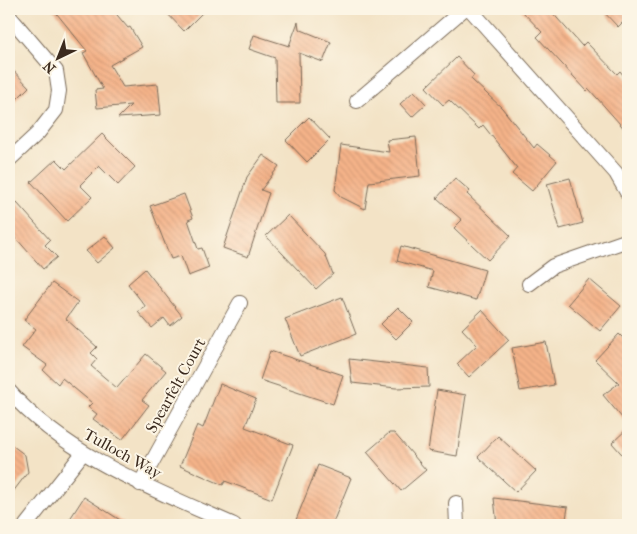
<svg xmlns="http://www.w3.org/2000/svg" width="637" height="534" font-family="'IM FELL French Canon',serif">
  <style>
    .building { fill: url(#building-back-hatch) }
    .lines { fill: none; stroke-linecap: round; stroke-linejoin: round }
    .minor-casing { stroke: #7b6b59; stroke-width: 16 }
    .minor { stroke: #fff; stroke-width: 14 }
    .labels { text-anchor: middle; stroke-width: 4; stroke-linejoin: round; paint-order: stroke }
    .street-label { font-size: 16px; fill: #3b2a1e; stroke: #fcf5e5 }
  </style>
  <defs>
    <pattern id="building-back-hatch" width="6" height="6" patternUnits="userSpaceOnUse" patternTransform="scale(1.25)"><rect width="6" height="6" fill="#f5b389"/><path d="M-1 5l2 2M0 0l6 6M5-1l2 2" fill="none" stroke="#d39a76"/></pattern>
  </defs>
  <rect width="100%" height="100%" fill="#fcf5e5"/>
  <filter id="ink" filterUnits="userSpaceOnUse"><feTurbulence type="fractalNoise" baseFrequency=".02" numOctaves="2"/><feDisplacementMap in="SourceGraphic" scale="10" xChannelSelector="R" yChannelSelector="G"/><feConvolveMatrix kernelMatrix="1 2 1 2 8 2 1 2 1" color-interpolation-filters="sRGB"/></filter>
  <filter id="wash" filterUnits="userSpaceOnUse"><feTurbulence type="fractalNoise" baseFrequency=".0096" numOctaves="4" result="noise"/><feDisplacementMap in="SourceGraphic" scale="20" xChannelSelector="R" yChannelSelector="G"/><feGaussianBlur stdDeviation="1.12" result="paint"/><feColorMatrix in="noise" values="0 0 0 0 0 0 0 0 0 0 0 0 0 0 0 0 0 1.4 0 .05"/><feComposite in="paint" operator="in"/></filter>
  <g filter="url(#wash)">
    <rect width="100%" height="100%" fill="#f3e3c6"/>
    <g id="blocks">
      <!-- building -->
      <path class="building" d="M 53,9 L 112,9 L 128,28 L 130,27 L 142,47 L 110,65 L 123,87 L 158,84 L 161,115 L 118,118 L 131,105 L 97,108 L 95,90 L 103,89 L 83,53 L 87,51 Z
        M 163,9 L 206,9 L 184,31 Z
        M 520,9 L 549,9 L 582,46 L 586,42 L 617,74 L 620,71 L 628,81 L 628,133 L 589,89 L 587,91 L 537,37 L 542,32 Z
        M 601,9 L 628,9 L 628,17 L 618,27 Z
        M 298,22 L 299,29 L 331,42 L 323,62 L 299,53 L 300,103 L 276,103 L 275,58 L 249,49 L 254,35 L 289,46 Z
        M 457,57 L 474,75 L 471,79 L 502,108 L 534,148 L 537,144 L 557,161 L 532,191 L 512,174 L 517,168 L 483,125 L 479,129 L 449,100 L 443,105 L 426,87 Z
        M 9,66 L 29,87 L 9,107 Z
        M 414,91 L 426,104 L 412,117 L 400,104 Z
        M 309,117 L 330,139 L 307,162 L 286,140 Z
        M 102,134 L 135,167 L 118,185 L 99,166 L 80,185 L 92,197 L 67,221 L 31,182 L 56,159 L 66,169 Z
        M 416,137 L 420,176 L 369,182 L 365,209 L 341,197 L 335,190 L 341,145 L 389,152 L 387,140 Z
        M 263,155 L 279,166 L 261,190 L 269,193 L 248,257 L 223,248 L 247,177 Z
        M 455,178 L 470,191 L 467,194 L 511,236 L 488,260 L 454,228 L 462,220 L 437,198 Z
        M 570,178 L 583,223 L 560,229 L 547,184 Z
        M 9,194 L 50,240 L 45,245 L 57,257 L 43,269 L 16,238 L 9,245 Z
        M 184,194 L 193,218 L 188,220 L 198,249 L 202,248 L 209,268 L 188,276 L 181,256 L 171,259 L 150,206 Z
        M 288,215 L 325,254 L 333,274 L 316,289 L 266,236 Z
        M 105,236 L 115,248 L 97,263 L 86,251 Z
        M 401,246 L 485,270 L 476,300 L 429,287 L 433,271 L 397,261 Z
        M 145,269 L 182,316 L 170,326 L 164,318 L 152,328 L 138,312 L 146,307 L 128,284 Z
        M 589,279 L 621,306 L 600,331 L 568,304 Z
        M 52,283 L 78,302 L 66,319 L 97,347 L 91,353 L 97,359 L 91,366 L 117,388 L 146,354 L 166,371 L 142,400 L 149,405 L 122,440 L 93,419 L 97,414 L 88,407 L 92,403 L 62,378 L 58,384 L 43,370 L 47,365 L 22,347 L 36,329 L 24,320 Z
        M 342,297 L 356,334 L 300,356 L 285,319 Z
        M 398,307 L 413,322 L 396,339 L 381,324 Z
        M 482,310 L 509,340 L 469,377 L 457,364 L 477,345 L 462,329 Z
        M 619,334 L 628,343 L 628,425 L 603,395 L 619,383 L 595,360 Z
        M 546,342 L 554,385 L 520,391 L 512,348 Z
        M 270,351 L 343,375 L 333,404 L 260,380 Z
        M 349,359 L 428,368 L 429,387 L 396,388 L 352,383 Z
        M 220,384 L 256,399 L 245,427 L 293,445 L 272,499 L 225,481 L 223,485 L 180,466 L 197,425 L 203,428 Z
        M 437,390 L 466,395 L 457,456 L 428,451 Z
        M 628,428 L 628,461 L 612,443 Z
        M 389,433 L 394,433 L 426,470 L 401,491 L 367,452 Z
        M 498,436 L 536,471 L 516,492 L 478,457 Z
        M 9,443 L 25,455 L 28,472 L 9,497 Z
        M 318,465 L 351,478 L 332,525 L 294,525 Z
        M 84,497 L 128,525 L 66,525 Z
        M 494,498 L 568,507 L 565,525 L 497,525 Z"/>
    </g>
  </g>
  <g filter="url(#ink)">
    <use href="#blocks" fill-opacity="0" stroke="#7b6b59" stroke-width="1"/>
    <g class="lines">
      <!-- minor casing -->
      <g class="minor-casing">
        <path id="minor" d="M 470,9 L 616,173 L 628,194
          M 9,16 L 56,71 L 59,91 L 56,110 L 38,133 L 9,160
          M 357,101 L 464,9
          M 529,284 L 553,266 L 628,240
          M 9,391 C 65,456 157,491 234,525
          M 140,484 L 240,303
          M 456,503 L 457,525
          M 26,525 L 83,453"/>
      </g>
      <!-- minor -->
      <use href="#minor" class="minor"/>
    </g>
  </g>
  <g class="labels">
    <!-- street labels -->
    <g class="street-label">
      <text transform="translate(175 385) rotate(-61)" y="6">Spearfelt Court</text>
      <text transform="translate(123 453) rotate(29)" y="6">Tulloch Way</text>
    </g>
  </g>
  <!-- margin -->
  <rect width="637" height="534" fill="none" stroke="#fcf5e5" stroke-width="30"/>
  <!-- north arrow -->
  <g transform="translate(58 58) rotate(223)" stroke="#fcf5e5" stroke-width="4" paint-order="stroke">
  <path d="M0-4L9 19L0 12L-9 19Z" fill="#3b2a1e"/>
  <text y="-8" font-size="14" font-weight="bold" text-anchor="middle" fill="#3b2a1e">N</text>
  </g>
</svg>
